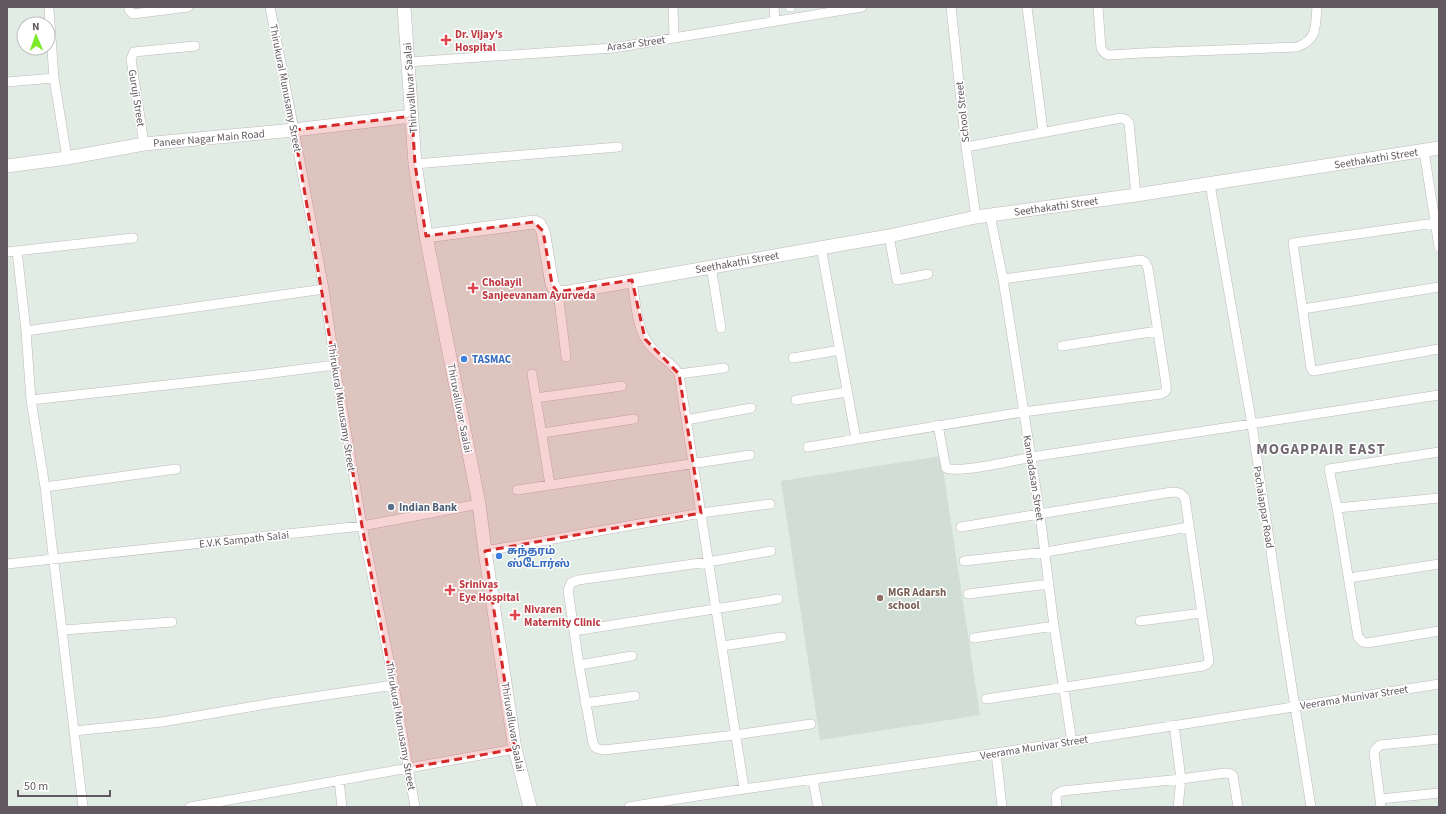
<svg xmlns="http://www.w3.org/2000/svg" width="1446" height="814" font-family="'Source Sans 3','Noto Sans Tamil',sans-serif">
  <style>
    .education { fill: #d1ded5 }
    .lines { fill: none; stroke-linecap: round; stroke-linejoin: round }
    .street-casing { stroke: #c0b8bf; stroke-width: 10 }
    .secondary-casing { stroke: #bfb6be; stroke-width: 14 }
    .street { stroke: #fff; stroke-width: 9 }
    .secondary { stroke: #fff; stroke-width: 13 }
    .marked { fill: #d62828; fill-opacity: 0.2; stroke: #d62828; stroke-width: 3; stroke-dasharray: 8 5; stroke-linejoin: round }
    .health-dot { fill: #e0444e; stroke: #fff; stroke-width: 1.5 }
    .shop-dot { fill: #3f7fe0; stroke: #fff; stroke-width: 1.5 }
    .service-dot { fill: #5c6f8a; stroke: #fff; stroke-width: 1.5 }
    .education-dot { fill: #8d6e63; stroke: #fff; stroke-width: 1.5 }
    .labels { text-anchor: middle; stroke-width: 3; stroke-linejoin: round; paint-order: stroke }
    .health-label { font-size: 11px; font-weight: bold; fill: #be3a42; stroke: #fff; text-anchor: start }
    .street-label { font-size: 11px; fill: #625961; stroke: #fff }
    .shop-label { font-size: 11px; font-weight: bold; fill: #366cbe; stroke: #fff; text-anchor: start }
    .service-label { font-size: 11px; font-weight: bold; fill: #4e5e75; stroke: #fff; text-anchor: start }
    .education-label { font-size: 11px; font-weight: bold; fill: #785e54; stroke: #fff; text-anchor: start }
    .district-label { font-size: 15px; font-weight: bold; letter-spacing: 1px; fill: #746a74; stroke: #fff }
  </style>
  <rect width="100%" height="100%" fill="#e0ece4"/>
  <!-- education -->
  <path class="education" d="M 941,456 L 980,715 L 820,740 L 781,481 Z"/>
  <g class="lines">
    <!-- street casing -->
    <g class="street-casing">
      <path id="street" d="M 129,7 L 129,10 L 133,14 L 188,7
        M 270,7 L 294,130 L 324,289 L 335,365 L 362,526 L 394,685 L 415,807
        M 673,7 L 674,38
        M 774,7 L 775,21
        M 790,7 L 791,7
        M 951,7 L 966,147 L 976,217
        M 1027,7 L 1043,131
        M 1098,7 L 1101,48 C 1103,52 1105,55 1110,55 L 1142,53 L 1297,47 C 1318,39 1315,27 1317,7
        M 408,62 L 613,48 L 862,7
        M 54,78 L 67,158
        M 7,82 L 54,78 L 49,10
        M 144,144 L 131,59 L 134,52 L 195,46
        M 966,147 L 1121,118 L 1125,119 L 1129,123 L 1136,195
        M 1424,151 L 1439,247
        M 415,164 L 618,147
        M 1210,184 L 1252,425 L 1282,625 L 1311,807
        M 990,215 L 1003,279 L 1040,515 L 1054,626 L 1072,742
        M 1435,223 L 1293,243 L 1311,368 L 1313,371 L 1439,349
        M 889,236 L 897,280 L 928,274
        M 821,247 L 856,439
        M 17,251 L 26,331 L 31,400 L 45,487 L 74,731 L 162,722 L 273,703 L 394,685
        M 7,252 L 133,238
        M 711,266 L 721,328
        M 632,280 C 636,303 636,331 652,348 C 660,358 672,362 679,374 L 744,788
        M 558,292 L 566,357
        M 1303,309 L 1439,287
        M 26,331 L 324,289
        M 1062,346 L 1157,331
        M 793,358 L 840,350
        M 532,374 L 550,485
        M 679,374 L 724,368
        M 536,398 L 622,386
        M 31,400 L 257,375 L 335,365
        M 796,400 L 847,392
        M 686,420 L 751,408
        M 938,425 L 946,468 C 961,474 1019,459 1038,456 C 1172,436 1305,416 1439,395
        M 542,433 L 634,419
        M 808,447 L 1023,412 L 1161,394 C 1166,392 1167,390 1166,384 L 1148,268 L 1145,262 L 1141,260 L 1003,279
        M 1439,452 L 1329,469 L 1337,508 L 1358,637 L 1363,642 L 1367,643 L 1439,631
        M 45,487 L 176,469
        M 517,490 L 750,455
        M 1337,508 L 1439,498
        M 961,527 L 1172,492 C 1179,492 1181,493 1185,498 L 1209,661 L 1207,664 L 1203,666 L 986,699
        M 485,551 L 701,513 L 770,504
        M 964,561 L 1046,552 L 1189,527
        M 7,564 L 362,526 L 479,504
        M 1349,578 L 1439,564
        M 968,594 L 1049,584
        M 1140,621 L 1202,613
        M 63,630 L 172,622
        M 574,631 L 778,599
        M 974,638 L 1054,626
        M 722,646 L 782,637
        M 632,656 L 579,665 L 593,743 C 595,749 598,749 604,750 L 735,735 L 811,724
        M 579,665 L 568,590 L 571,583 L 578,580 L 708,562 L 771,551
        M 585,703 L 635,696
        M 1174,725 L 1181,779 L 1178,807
        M 74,731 L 83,807
        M 996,753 L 1002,807
        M 339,780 L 342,807
        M 813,780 L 818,807
        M 1380,799 L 1439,793
        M 190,807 L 515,749
        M 629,807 C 751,786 874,772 996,753 C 1144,731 1291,707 1439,684
        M 1057,807 L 1056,797 L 1057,794 L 1062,791 L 1181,779 L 1225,773 L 1231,774 L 1233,776 L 1238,807
        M 1381,807 L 1374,753 L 1375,750 L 1380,745 L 1439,739"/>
    </g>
    <!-- secondary casing -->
    <g class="secondary-casing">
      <path id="secondary" d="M 404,7 L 415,164 L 426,236 L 479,504 L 485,551 L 515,749 L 530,807
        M 7,166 L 67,158 L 144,144 L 294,130 L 412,116
        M 426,236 L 534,222 L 539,224 L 543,231 L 552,284 L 556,291 L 563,293 L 889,236 L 976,217 L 1136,195 L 1439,148"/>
    </g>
    <!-- street -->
    <use href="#street" class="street"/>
    <!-- secondary -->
    <use href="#secondary" class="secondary"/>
  </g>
  <!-- marked area -->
  <path class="marked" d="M 412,116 L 415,164 L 426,236 L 534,222 L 543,231 L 552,284 L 557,292 L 632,280 L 645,339 L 679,374 L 701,513 L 485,551 L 515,749 L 408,768 L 362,526 L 294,130 Z"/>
  <!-- markers -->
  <g class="health-dot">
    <path d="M444 34h4v4h4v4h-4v4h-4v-4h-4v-4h4z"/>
    <path d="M471 282h4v4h4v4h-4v4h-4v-4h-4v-4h4z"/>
    <path d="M448 584h4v4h4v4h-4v4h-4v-4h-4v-4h4z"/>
    <path d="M513 609h4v4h4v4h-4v4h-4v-4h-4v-4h4z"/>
  </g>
  <g class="shop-dot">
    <circle cx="464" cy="359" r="4"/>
    <circle cx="499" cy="556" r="4"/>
  </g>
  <circle class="service-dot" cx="391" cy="507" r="4"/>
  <circle class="education-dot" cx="880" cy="598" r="4"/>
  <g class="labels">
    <!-- health labels -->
    <g class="health-label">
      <text x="455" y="38">Dr. Vijay's<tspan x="455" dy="13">Hospital</tspan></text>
      <text x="482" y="286">Cholayil<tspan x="482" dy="13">Sanjeevanam Ayurveda</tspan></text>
      <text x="459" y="588">Srinivas<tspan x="459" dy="13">Eye Hospital</tspan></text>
      <text x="524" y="613">Nivaren<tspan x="524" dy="13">Maternity Clinic</tspan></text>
    </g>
    <!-- street labels -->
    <g class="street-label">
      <text transform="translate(636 43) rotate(-8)" y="4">Arasar Street</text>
      <text transform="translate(286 88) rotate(79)" y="4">Thirukural Munusamy Street</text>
      <text transform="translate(410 88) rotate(-94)" y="4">Thiruvalluvar Saalai</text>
      <text transform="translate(137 98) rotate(81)" y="4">Guruji Street</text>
      <text transform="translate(962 112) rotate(-96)" y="4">School Street</text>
      <text transform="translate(209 138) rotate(-5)" y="4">Paneer Nagar Main Road</text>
      <text transform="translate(1376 158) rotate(-9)" y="4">Seethakathi Street</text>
      <text transform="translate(1056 206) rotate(-8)" y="4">Seethakathi Street</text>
      <text transform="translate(737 262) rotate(-10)" y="4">Seethakathi Street</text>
      <text transform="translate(342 407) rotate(81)" y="4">Thirukural Munusamy Street</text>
      <text transform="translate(460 408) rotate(79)" y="4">Thiruvalluvar Saalai</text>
      <text transform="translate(1034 478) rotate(81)" y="4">Kannadasan Street</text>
      <text transform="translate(1264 507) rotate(81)" y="4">Pachaiappar Road</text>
      <text transform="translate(244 539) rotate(-6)" y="4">E.V.K Sampath Salai</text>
      <text transform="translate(1354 697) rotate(-9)" y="4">Veerama Munivar Street</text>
      <text transform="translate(401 726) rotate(80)" y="4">Thirukural Munusamy Street</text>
      <text transform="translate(513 727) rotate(80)" y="4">Thiruvalluvar Saalai</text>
      <text transform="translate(1034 747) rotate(-9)" y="4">Veerama Munivar Street</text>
    </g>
    <!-- shop labels -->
    <g class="shop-label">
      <text x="472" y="363">TASMAC</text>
      <text x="507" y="554">சுந்தரம்<tspan x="507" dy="13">ஸ்டோர்ஸ்</tspan></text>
    </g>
    <!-- service labels -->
    <g class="service-label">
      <text x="399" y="511">Indian Bank</text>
    </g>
    <!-- education labels -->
    <g class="education-label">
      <text x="888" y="596">MGR Adarsh<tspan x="888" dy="13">school</tspan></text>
    </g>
    <!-- district labels -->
    <g class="district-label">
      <text x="1321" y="454">MOGAPPAIR EAST</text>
    </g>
  </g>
  <!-- border -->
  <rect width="1446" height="814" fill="none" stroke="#625961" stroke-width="16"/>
  <!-- north arrow -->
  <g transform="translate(36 36) rotate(358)"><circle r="19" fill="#ffffff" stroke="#c0bdc0"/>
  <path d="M0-3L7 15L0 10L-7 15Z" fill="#7bea28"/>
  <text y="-6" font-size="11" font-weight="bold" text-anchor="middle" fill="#625961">N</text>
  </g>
  <!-- scale -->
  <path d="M18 790v6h92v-6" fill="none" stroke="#625961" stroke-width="2"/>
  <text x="24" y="790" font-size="12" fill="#625961" stroke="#ffffff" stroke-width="3" paint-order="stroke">50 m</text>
</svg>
